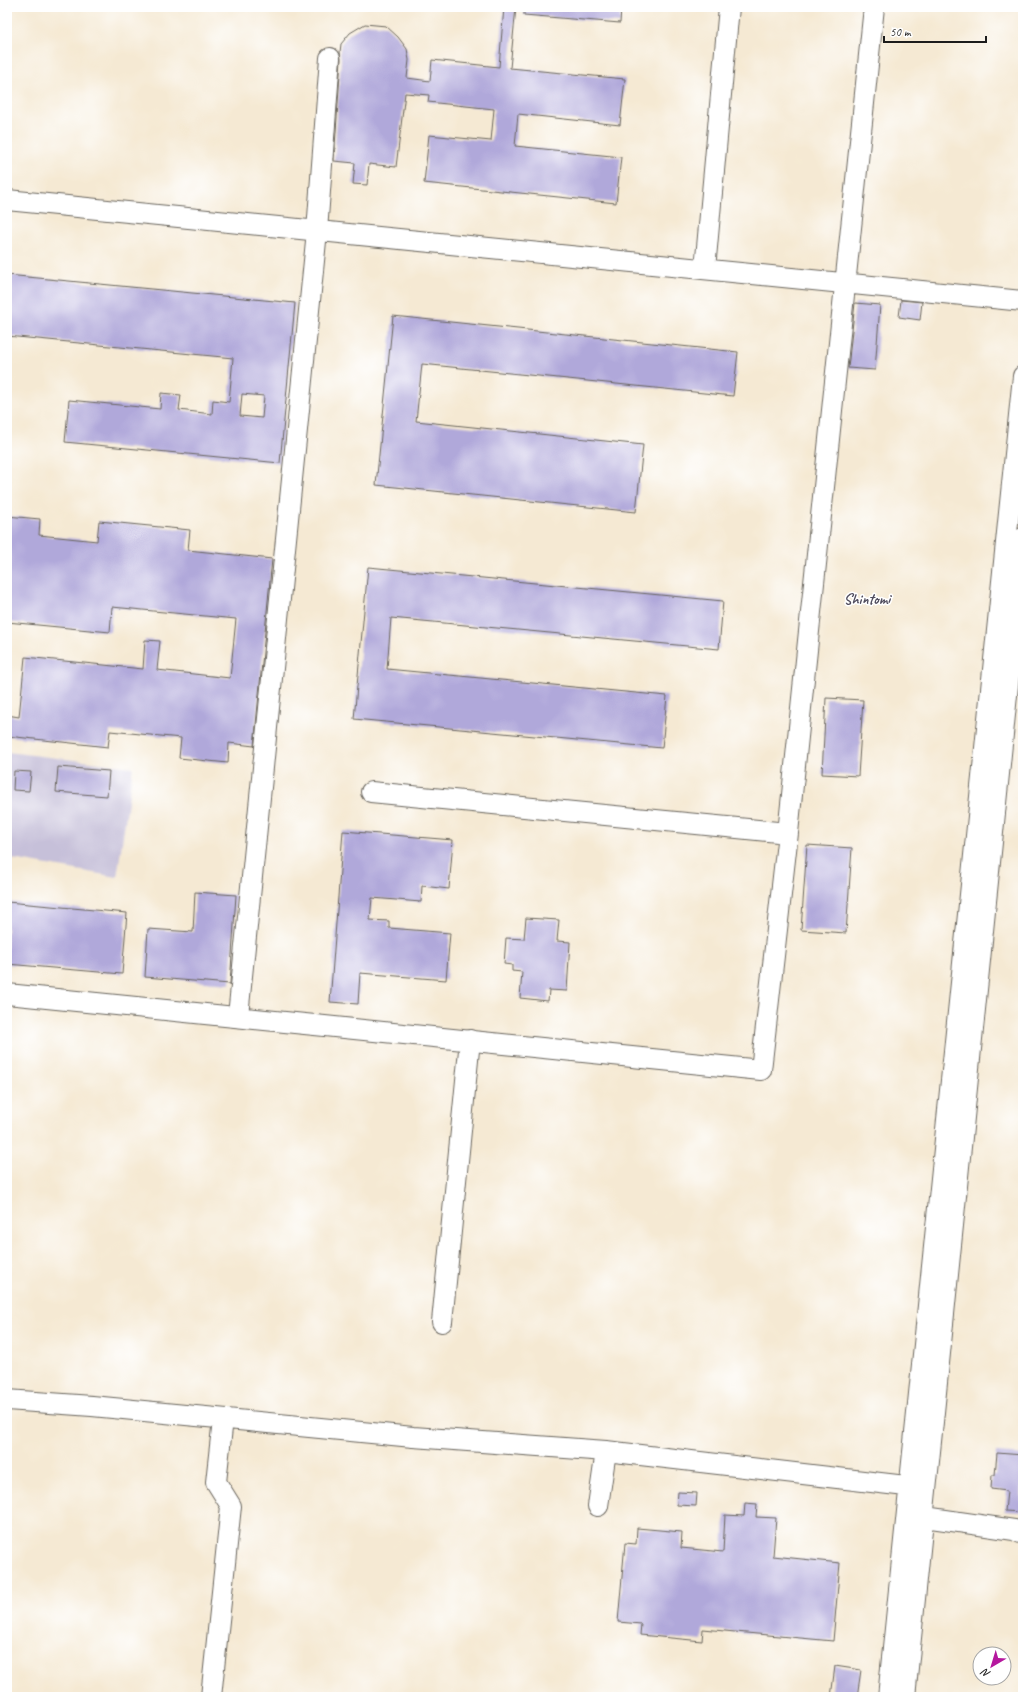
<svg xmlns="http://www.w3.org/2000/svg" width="1030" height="1704" font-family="Caveat,sans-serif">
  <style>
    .industrial { fill: #c6c0d9 }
    .building { fill: #b0a8da; fill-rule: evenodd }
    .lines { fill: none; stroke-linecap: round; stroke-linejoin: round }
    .minor-casing { stroke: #68645c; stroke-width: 22 }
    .minor { stroke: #fff; stroke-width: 20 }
    .labels { text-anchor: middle; stroke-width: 3; stroke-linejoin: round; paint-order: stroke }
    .neighbourhood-label { font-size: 15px; font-weight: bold; fill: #504d5e; stroke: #fff }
  </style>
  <rect width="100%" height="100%" fill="#fff"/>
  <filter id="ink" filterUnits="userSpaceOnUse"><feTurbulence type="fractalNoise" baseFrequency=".025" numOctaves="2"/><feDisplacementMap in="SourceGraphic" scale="8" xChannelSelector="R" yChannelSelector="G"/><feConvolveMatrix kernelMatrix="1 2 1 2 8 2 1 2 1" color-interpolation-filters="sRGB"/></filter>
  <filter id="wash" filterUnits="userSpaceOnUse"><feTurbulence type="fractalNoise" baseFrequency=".012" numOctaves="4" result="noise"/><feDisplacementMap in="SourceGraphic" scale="16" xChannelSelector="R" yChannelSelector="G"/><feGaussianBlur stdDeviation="0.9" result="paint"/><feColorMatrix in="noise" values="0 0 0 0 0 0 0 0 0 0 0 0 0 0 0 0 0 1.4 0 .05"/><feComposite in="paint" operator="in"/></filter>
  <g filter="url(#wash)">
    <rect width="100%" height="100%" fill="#f5e9d3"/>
    <!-- industrial -->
    <path class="industrial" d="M 7,752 L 133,767 L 117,877 L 7,858 Z"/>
    <g id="blocks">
      <!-- building -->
      <path class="building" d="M 504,7 L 516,7 L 510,68 L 625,79 L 620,125 L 518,114 L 515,146 L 621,157 L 616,203 L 424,183 L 429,135 L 491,141 L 494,109 L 428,102 L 429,95 L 405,93 L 396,167 L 369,164 L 367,185 L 353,184 L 355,163 L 334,161 L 341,59 L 340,52 L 341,44 L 350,33 L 365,24 L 386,26 L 398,37 L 407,49 L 409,60 L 407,78 L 430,81 L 432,60 L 499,67 Z
        M 524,7 L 621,7 L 620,23 L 524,15 Z
        M 7,275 L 295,303 L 280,463 L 65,442 L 69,400 L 160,409 L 161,393 L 181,395 L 179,410 L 212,414 L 213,400 L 229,402 L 233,358 L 7,336 ZM 242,394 L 264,396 L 262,418 L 240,416 Z
        M 901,300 L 922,302 L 920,320 L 899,317 Z
        M 855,303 L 880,305 L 875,370 L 848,368 Z
        M 393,316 L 738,352 L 733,396 L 422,364 L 416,421 L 643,445 L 636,512 L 376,485 Z
        M 7,516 L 40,519 L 39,535 L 97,541 L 99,521 L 190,530 L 188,550 L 272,559 L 254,746 L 229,743 L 228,763 L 179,758 L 181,738 L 110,731 L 108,747 L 7,736 L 7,715 L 19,717 L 25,657 L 143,669 L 145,640 L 160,641 L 157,670 L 230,678 L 236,619 L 112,607 L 110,632 L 7,622 Z
        M 368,567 L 723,601 L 719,649 L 391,618 L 387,669 L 667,696 L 662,748 L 354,719 Z
        M 826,698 L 863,700 L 858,776 L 822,774 Z
        M 58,767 L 109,771 L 107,796 L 56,792 Z
        M 14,771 L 31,772 L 29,791 L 13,790 Z
        M 343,831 L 453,840 L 449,889 L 422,886 L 421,902 L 372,898 L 370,920 L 389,921 L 389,928 L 450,933 L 446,980 L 360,973 L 358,1004 L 330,1002 Z
        M 807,845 L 852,848 L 846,933 L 801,930 Z
        M 195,892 L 236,895 L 230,984 L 145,977 L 148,929 L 193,932 Z
        M 7,902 L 127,913 L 122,974 L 7,964 Z
        M 526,918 L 559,920 L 557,941 L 570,942 L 567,991 L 549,990 L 548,1001 L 520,998 L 522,972 L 512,971 L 512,965 L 504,964 L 506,938 L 524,939 Z
        M 997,1453 L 1023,1455 L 1021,1512 L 1005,1511 L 1007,1491 L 991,1489 L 992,1475 L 995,1475 Z
        M 678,1492 L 697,1493 L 696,1506 L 677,1505 Z
        M 745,1503 L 757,1504 L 756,1517 L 776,1518 L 773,1556 L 840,1563 L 833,1641 L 703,1629 L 702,1641 L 640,1635 L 641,1624 L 618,1622 L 625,1543 L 636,1544 L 637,1528 L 682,1532 L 681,1548 L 723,1552 L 725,1515 L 744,1516 Z
        M 835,1666 L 861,1670 L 857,1697 L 831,1697 Z"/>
    </g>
  </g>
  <g filter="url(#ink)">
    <use href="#blocks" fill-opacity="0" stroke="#68645c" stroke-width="1"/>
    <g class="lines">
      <!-- minor casing -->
      <g class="minor-casing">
        <path id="minor" d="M 7,200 L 1023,301
          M 705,269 L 729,7
          M 371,792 L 788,833
          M 7,994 L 761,1070 L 788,833 L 874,7
          M 238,1016 L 317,231 L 330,58
          M 442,1322 L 470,1040
          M 7,1400 L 92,1406 L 413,1437 L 606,1451 L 923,1488
          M 598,1506 L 606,1451
          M 911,1515 L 1014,1530 L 1023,1534
          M 211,1697 L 231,1506 L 216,1482 L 223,1419
          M 888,1697 L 1023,376
          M 905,1697 L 1023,538"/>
      </g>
      <!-- minor -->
      <use href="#minor" class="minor"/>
    </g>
  </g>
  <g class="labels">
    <!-- neighbourhood labels -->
    <g class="neighbourhood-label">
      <text x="867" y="604">Shintomi</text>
    </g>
  </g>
  <!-- margin -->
  <rect width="1030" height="1704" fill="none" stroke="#fff" stroke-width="24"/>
  <!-- north arrow -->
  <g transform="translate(992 1666) rotate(218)"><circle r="19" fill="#ffffff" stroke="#a4a4a4"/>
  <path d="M0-3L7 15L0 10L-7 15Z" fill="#b5179e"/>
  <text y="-6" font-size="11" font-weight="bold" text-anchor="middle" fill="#1c1c1c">N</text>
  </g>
  <!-- scale -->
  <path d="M884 36v6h102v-6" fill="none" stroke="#1c1c1c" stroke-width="2"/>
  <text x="890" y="36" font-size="12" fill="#1c1c1c" stroke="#ffffff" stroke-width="3" paint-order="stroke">50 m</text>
</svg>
